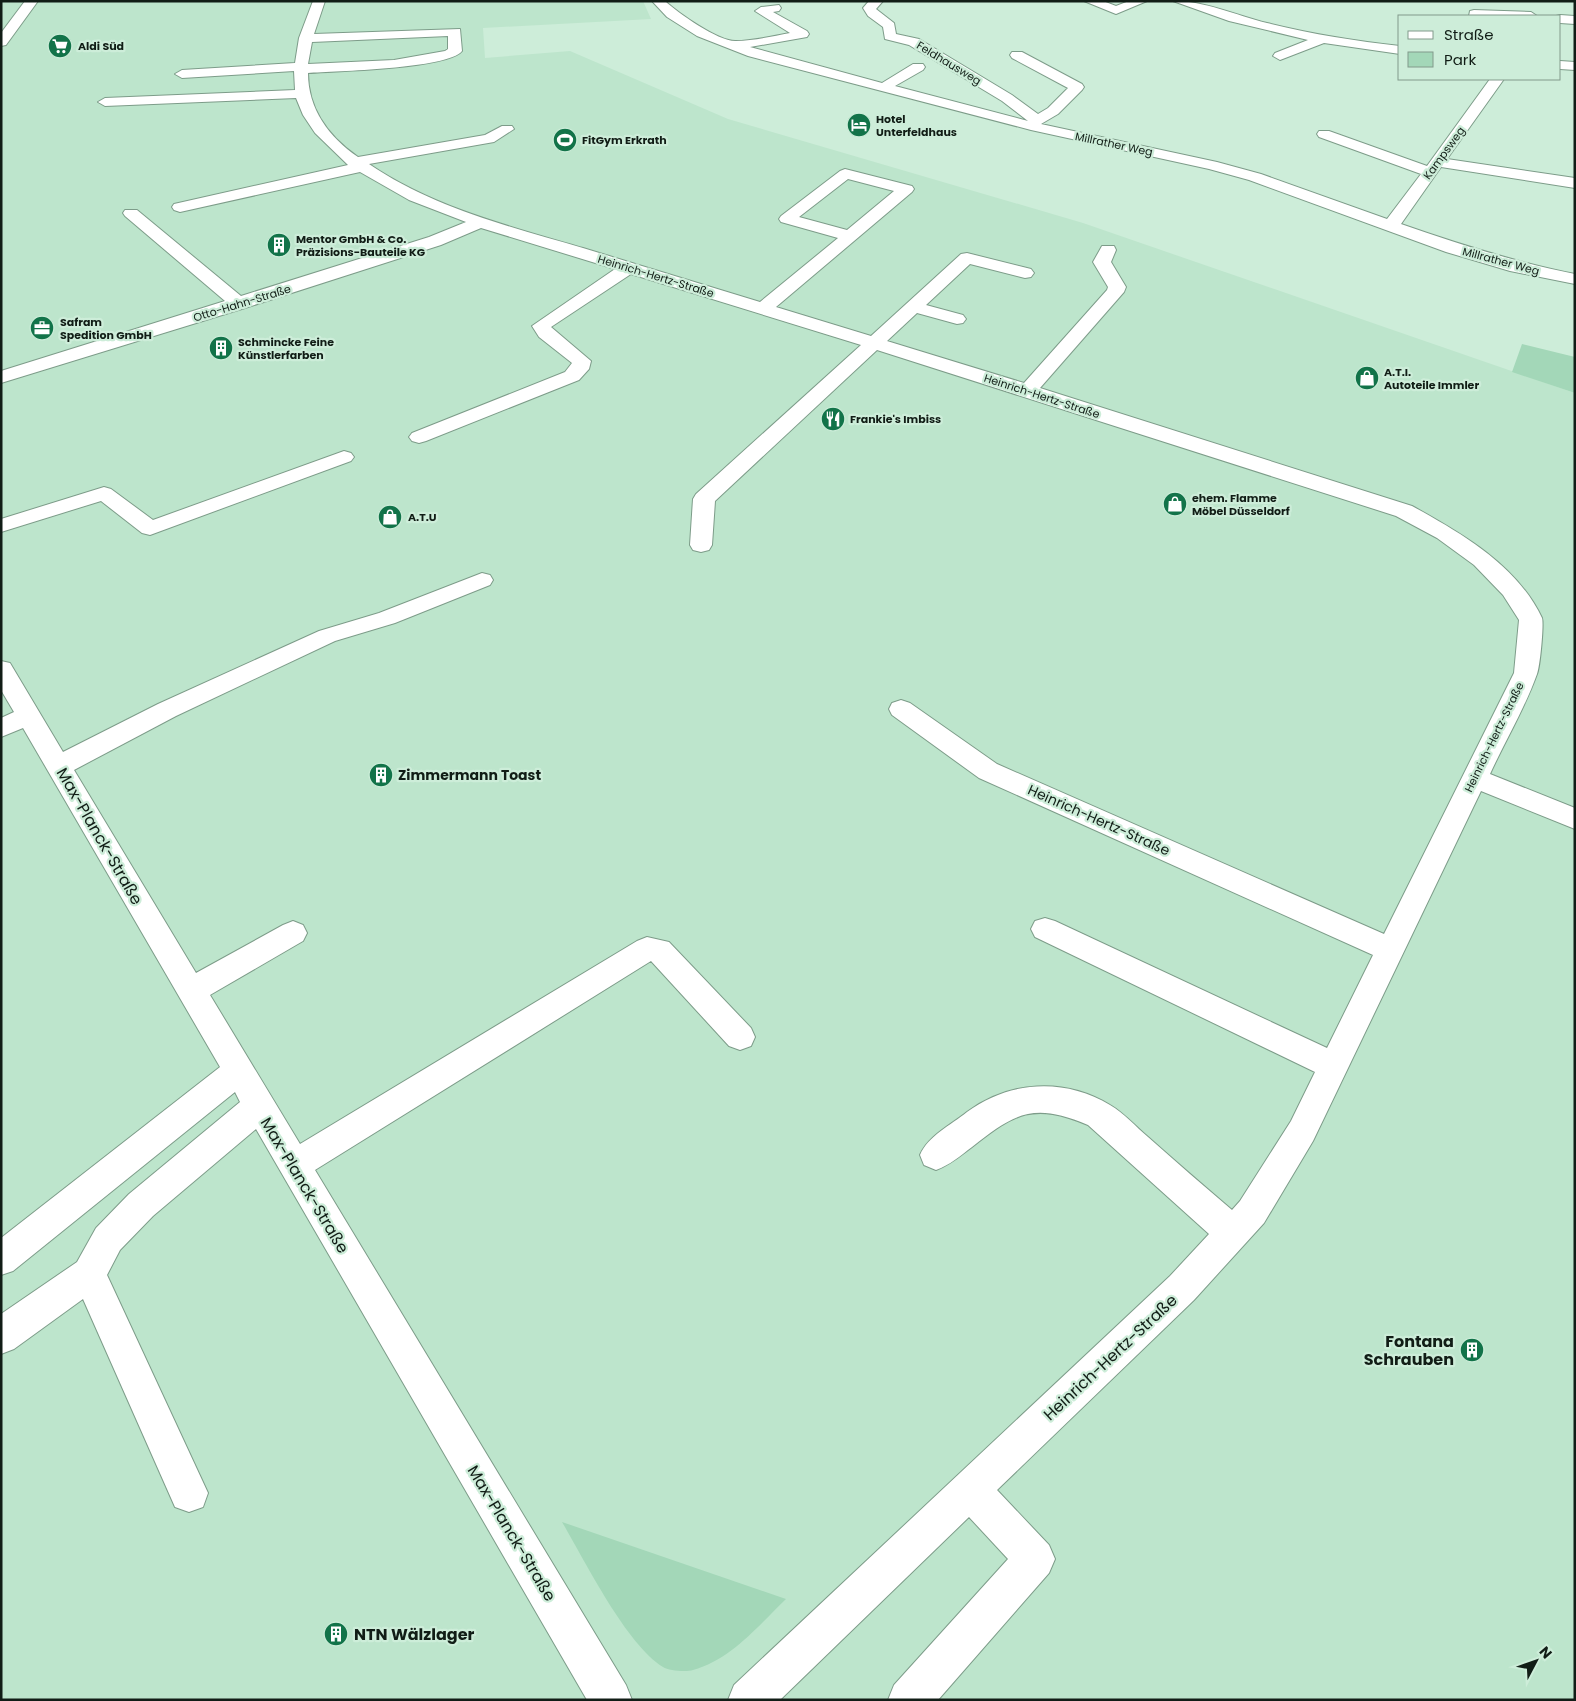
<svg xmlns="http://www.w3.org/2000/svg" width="1576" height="1701" font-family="Poppins,sans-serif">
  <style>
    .built { fill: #bde5cc }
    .green { fill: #a3d7b8 }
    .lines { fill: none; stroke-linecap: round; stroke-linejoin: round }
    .minor-casing { stroke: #7d9c89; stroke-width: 2 }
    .minor { fill: #fff; fill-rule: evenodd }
    .labels { text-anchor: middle; stroke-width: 4.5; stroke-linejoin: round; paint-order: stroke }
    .far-poi-label { font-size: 11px; font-weight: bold; fill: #111d16; stroke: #cdedd9; text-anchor: start }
    .far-street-label { font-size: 11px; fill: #111d16; stroke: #cdedd9 }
    .poi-label { font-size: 14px; font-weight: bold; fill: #111d16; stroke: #cdedd9; text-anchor: start }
    .street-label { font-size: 14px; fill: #111d16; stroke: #cdedd9 }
    .near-street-label { font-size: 16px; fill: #111d16; stroke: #cdedd9 }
    .near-poi-label { font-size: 16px; font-weight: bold; fill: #111d16; stroke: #cdedd9; text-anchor: end }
  </style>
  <rect width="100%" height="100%" fill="#cdedd9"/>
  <!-- built -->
  <path class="built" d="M 1,1 L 643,1 L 651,19 L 483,28 L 485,58 L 570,51 L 728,119 L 1083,223 L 1575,393 L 1575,1700 L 1,1700 Z"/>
  <!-- green -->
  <path class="green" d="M 1522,344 L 1575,357 L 1575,393 L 1512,372 Z
    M 562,1522 L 786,1599 C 759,1625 731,1660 693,1670 C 687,1672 669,1671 663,1667 C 626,1644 585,1561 562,1522 Z"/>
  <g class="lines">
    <!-- minor casing -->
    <g class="minor-casing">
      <path id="minor" d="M 25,1 L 38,1 L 6,45 L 1,46 L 1,33 Z
        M 313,1 L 325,1 L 314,34 L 460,29 L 462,51 C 448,69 334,71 308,73 C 308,109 329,137 358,157 L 485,135 L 502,126 L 512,126 L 514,129 L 494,142 L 369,164 C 432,207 510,227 583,248 C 642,266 701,284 760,302 L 838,238 L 781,222 L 779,219 L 781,216 L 840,171 L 845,169 L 912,186 L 914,189 L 912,192 L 776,307 L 871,336 L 961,254 L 967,253 L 1031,269 L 1034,273 L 1031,277 L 1025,278 L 970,264 L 926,305 L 963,315 L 966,319 L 963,323 L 957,324 L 917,313 L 887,341 L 1024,383 L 1107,290 L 1108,287 L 1093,262 L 1102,246 L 1114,246 L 1116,250 L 1111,262 L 1126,287 L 1124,292 L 1040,388 L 1412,506 C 1461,533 1517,565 1542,618 C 1544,624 1540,667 1537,674 C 1525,708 1505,741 1490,774 L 1575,808 L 1575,829 L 1481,791 L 1313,1141 L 1264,1223 L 1194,1300 L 997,1490 L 1049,1545 L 1055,1559 L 1049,1573 L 938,1700 L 888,1700 L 894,1685 L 1008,1559 L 969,1517 L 780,1700 L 728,1700 L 734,1685 L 1170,1276 L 1209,1234 L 1088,1125 C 1033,1102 1015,1113 972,1147 C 960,1156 950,1165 936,1170 L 924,1165 L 920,1155 C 928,1136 951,1125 967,1112 C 1009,1081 1064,1077 1110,1105 C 1124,1113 1136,1127 1148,1137 C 1176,1162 1204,1186 1232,1210 L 1240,1201 L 1291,1121 L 1315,1072 L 1035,937 L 1031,929 L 1035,921 L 1045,918 L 1055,921 L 1327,1048 L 1373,955 L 979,778 L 892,715 L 889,709 L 892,703 L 901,700 L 910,703 L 997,764 L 1384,934 L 1514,673 L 1519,620 L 1503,595 L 1474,565 L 1437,538 L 1396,516 L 877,350 L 715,501 L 712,545 L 709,550 L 701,552 L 693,550 L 690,545 L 693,499 L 696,494 L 861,345 L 631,274 L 551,327 L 591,361 L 589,369 L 579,380 L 426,441 L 419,443 L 412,441 L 409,437 L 412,433 L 565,372 L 572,363 L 539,337 L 532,326 L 615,269 L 481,228 L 441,245 L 245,308 L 1,383 L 1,371 L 225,301 L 125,216 L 123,213 L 125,210 L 137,210 L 241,296 L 429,237 L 466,222 L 409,200 L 360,172 L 180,212 L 174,210 L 172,207 L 174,204 L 348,165 L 315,133 L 303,115 L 296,98 L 105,106 L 98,102 L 105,98 L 295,90 L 294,71 L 182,78 L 175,74 L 182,70 L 295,63 L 299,38 ZM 448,36 L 448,49 L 445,51 L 394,60 L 308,64 L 312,42 ZM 848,179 L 894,191 L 847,230 L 799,217 Z
        M 652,1 L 665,1 C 678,13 719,42 736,41 C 754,41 773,36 790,33 L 755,11 L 761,7 L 779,5 L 781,8 L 779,11 L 773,12 L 807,31 L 809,34 L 807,37 L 750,47 L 882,83 L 913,64 L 923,64 L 925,67 L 923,70 L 895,86 L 1028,121 L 1002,101 L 909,45 L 885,39 L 883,27 L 868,16 L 863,8 L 869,1 L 883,1 L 876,9 L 894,23 L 896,34 L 919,39 L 1012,95 L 1038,114 L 1048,108 L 1068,88 L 1012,58 L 1010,55 L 1012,52 L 1022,52 L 1082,84 L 1084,87 L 1082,90 L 1058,114 L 1041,124 L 1217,162 L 1261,174 L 1387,219 L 1421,174 L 1319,137 L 1317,134 L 1319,131 L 1329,131 L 1427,166 L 1490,79 L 1504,79 L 1447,159 L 1575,178 L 1575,188 L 1441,167 L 1401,224 C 1458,244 1515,262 1575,274 L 1575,284 L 1510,271 L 1446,252 L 1249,180 L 1209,169 L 1031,130 L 748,56 L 697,36 L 667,17 Z
        M 1084,1 L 1103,1 L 1116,6 L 1129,1 L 1147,1 L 1116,14 Z
        M 1173,1 C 1205,1 1235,15 1267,23 C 1311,34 1355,41 1400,46 L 1400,54 L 1324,43 L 1280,60 L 1273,56 L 1275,53 L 1308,40 L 1229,21 Z
        M 1474,10 L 1531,12 L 1537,16 L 1469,16 L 1470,11 Z
        M 1560,15 L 1575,16 L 1575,24 L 1560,23 L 1560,16 L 1556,16 Z
        M 1560,61 L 1575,62 L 1575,70 L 1560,69 Z
        M 344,451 L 351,453 L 354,457 L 351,461 L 150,535 L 142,533 L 101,501 L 1,532 L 1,519 L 104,487 L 111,489 L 153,520 Z
        M 482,573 L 490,575 L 493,580 L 490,585 L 395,623 L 335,641 L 176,716 L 74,770 L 196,973 L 283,925 L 293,921 L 303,925 L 307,933 L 303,941 L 210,995 L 300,1144 L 637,941 L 647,937 L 669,942 L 751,1028 L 755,1037 L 751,1046 L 740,1050 L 729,1046 L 651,961 L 315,1170 L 626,1685 L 632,1700 L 587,1700 L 256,1129 L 153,1216 L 120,1250 L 107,1275 L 208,1493 L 203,1507 L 189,1512 L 175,1507 L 83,1299 L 14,1349 L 1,1354 L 1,1314 L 77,1262 L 96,1228 L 129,1194 L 240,1102 L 235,1092 L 13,1271 L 1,1275 L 1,1238 L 220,1067 L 23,728 L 1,737 L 1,718 L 14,712 L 1,690 L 1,661 L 10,663 L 63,752 L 158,704 L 319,631 L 379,613 Z"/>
    </g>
    <!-- minor -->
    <use href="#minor" class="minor"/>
  </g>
  <!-- icons -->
  <defs>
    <g id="supermarket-disc" transform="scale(1.25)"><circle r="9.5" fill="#127349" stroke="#cdedd9"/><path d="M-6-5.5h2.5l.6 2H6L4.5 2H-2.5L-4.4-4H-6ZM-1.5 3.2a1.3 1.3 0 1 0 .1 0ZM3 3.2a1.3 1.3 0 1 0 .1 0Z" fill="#fff"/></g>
    <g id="hotel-disc" transform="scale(1.25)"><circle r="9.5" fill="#127349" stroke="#cdedd9"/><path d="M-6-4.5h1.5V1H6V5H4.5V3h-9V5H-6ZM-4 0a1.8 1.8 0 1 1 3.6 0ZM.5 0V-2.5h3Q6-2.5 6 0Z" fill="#fff"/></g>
    <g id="stadium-disc" transform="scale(1.25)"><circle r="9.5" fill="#127349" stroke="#cdedd9"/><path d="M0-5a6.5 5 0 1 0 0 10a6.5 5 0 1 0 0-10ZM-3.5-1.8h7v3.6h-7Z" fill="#fff"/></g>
    <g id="building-disc" transform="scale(1.25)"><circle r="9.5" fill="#127349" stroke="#cdedd9"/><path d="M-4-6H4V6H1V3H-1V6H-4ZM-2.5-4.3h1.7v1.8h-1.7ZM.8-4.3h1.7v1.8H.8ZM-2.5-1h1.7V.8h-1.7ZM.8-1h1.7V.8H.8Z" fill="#fff"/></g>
    <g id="office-disc" transform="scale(1.25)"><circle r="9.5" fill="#127349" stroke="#cdedd9"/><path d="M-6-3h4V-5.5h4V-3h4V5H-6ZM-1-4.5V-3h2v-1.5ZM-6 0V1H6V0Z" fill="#fff"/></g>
    <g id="shop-disc" transform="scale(1.25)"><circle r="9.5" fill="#127349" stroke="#cdedd9"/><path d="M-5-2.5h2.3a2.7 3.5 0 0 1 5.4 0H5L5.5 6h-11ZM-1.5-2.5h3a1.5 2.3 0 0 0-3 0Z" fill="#fff"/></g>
    <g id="restaurant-disc" transform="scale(1.25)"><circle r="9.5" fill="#127349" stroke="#cdedd9"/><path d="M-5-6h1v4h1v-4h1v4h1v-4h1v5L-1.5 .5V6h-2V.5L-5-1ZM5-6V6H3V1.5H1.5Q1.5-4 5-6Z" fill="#fff"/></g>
  </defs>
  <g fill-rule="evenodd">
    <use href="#supermarket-disc" x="60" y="46"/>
    <use href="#hotel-disc" x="859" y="125"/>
    <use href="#stadium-disc" x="565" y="140"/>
    <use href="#building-disc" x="279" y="245"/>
    <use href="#office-disc" x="42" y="328"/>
    <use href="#building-disc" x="221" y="348"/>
    <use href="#shop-disc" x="1367" y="378"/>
    <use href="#restaurant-disc" x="833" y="419"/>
    <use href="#shop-disc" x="1175" y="504"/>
    <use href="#shop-disc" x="390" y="517"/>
    <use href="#building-disc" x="381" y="775"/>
    <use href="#building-disc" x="1472" y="1350"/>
    <use href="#building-disc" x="336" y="1634"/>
  </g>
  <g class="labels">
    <!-- far-poi labels -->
    <g class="far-poi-label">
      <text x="78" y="50">Aldi Süd</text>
      <text x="876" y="123">Hotel<tspan x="876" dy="13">Unterfeldhaus</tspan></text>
      <text x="582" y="144">FitGym Erkrath</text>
      <text x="296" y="243">Mentor GmbH &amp; Co.<tspan x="296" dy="13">Präzisions-Bauteile KG</tspan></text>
      <text x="60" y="326">Safram<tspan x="60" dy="13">Spedition GmbH</tspan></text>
      <text x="238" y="346">Schmincke Feine<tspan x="238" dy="13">Künstlerfarben</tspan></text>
      <text x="1384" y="376">A.T.I.<tspan x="1384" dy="13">Autoteile Immler</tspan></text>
      <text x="850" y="423">Frankie's Imbiss</text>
      <text x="1192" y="502">ehem. Flamme<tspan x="1192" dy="13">Möbel Düsseldorf</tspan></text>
      <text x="408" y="521">A.T.U</text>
    </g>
    <!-- far-street labels -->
    <g class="far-street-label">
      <text transform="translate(949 63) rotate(31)" y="4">Feldhausweg</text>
      <text transform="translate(1114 144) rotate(12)" y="4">Millrather Weg</text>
      <text transform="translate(1444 153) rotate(-54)" y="4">Kampsweg</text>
      <text transform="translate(1501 261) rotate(15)" y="4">Millrather Weg</text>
      <text transform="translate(656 276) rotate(17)" y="4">Heinrich-Hertz-Straße</text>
      <text transform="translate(242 303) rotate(-17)" y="4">Otto-Hahn-Straße</text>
      <text transform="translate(1042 396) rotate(18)" y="4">Heinrich-Hertz-Straße</text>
      <text transform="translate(1494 737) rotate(-64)" y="4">Heinrich-Hertz-Straße</text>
    </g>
    <!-- poi labels -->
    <g class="poi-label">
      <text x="398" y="780">Zimmermann Toast</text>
    </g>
    <!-- street labels -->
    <g class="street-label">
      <text transform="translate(1099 820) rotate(24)" y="5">Heinrich-Hertz-Straße</text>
    </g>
    <!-- near-street labels -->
    <g class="near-street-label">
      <text transform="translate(100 836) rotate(60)" y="6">Max-Planck-Straße</text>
      <text transform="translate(305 1185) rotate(59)" y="6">Max-Planck-Straße</text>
      <text transform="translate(1110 1357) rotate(-43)" y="6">Heinrich-Hertz-Straße</text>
      <text transform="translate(512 1533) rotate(59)" y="6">Max-Planck-Straße</text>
    </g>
    <!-- near-poi labels -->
    <g class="near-poi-label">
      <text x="1454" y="1347">Fontana<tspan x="1454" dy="18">Schrauben</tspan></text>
      <text x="354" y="1640" text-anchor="start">NTN Wälzlager</text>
    </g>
  </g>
  <!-- border -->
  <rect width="1576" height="1701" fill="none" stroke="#111d16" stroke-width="5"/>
  <!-- legend -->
  <rect x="1398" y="15" width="162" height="65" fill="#cdedd9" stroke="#829a8b"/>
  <rect x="1408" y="31" width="25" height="8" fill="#ffffff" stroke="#829a8b"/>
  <text x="1444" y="40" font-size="15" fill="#111d16">Straße</text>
  <rect x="1408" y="52" width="25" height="15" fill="#a3d7b8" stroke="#829a8b"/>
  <text x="1444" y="65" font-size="15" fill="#111d16">Park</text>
  <!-- north arrow -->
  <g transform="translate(1536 1661) rotate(49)" stroke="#cdedd9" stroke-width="4" paint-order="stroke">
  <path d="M0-4L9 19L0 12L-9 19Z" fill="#111d16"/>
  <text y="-8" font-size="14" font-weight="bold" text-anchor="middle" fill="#111d16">N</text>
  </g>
</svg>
